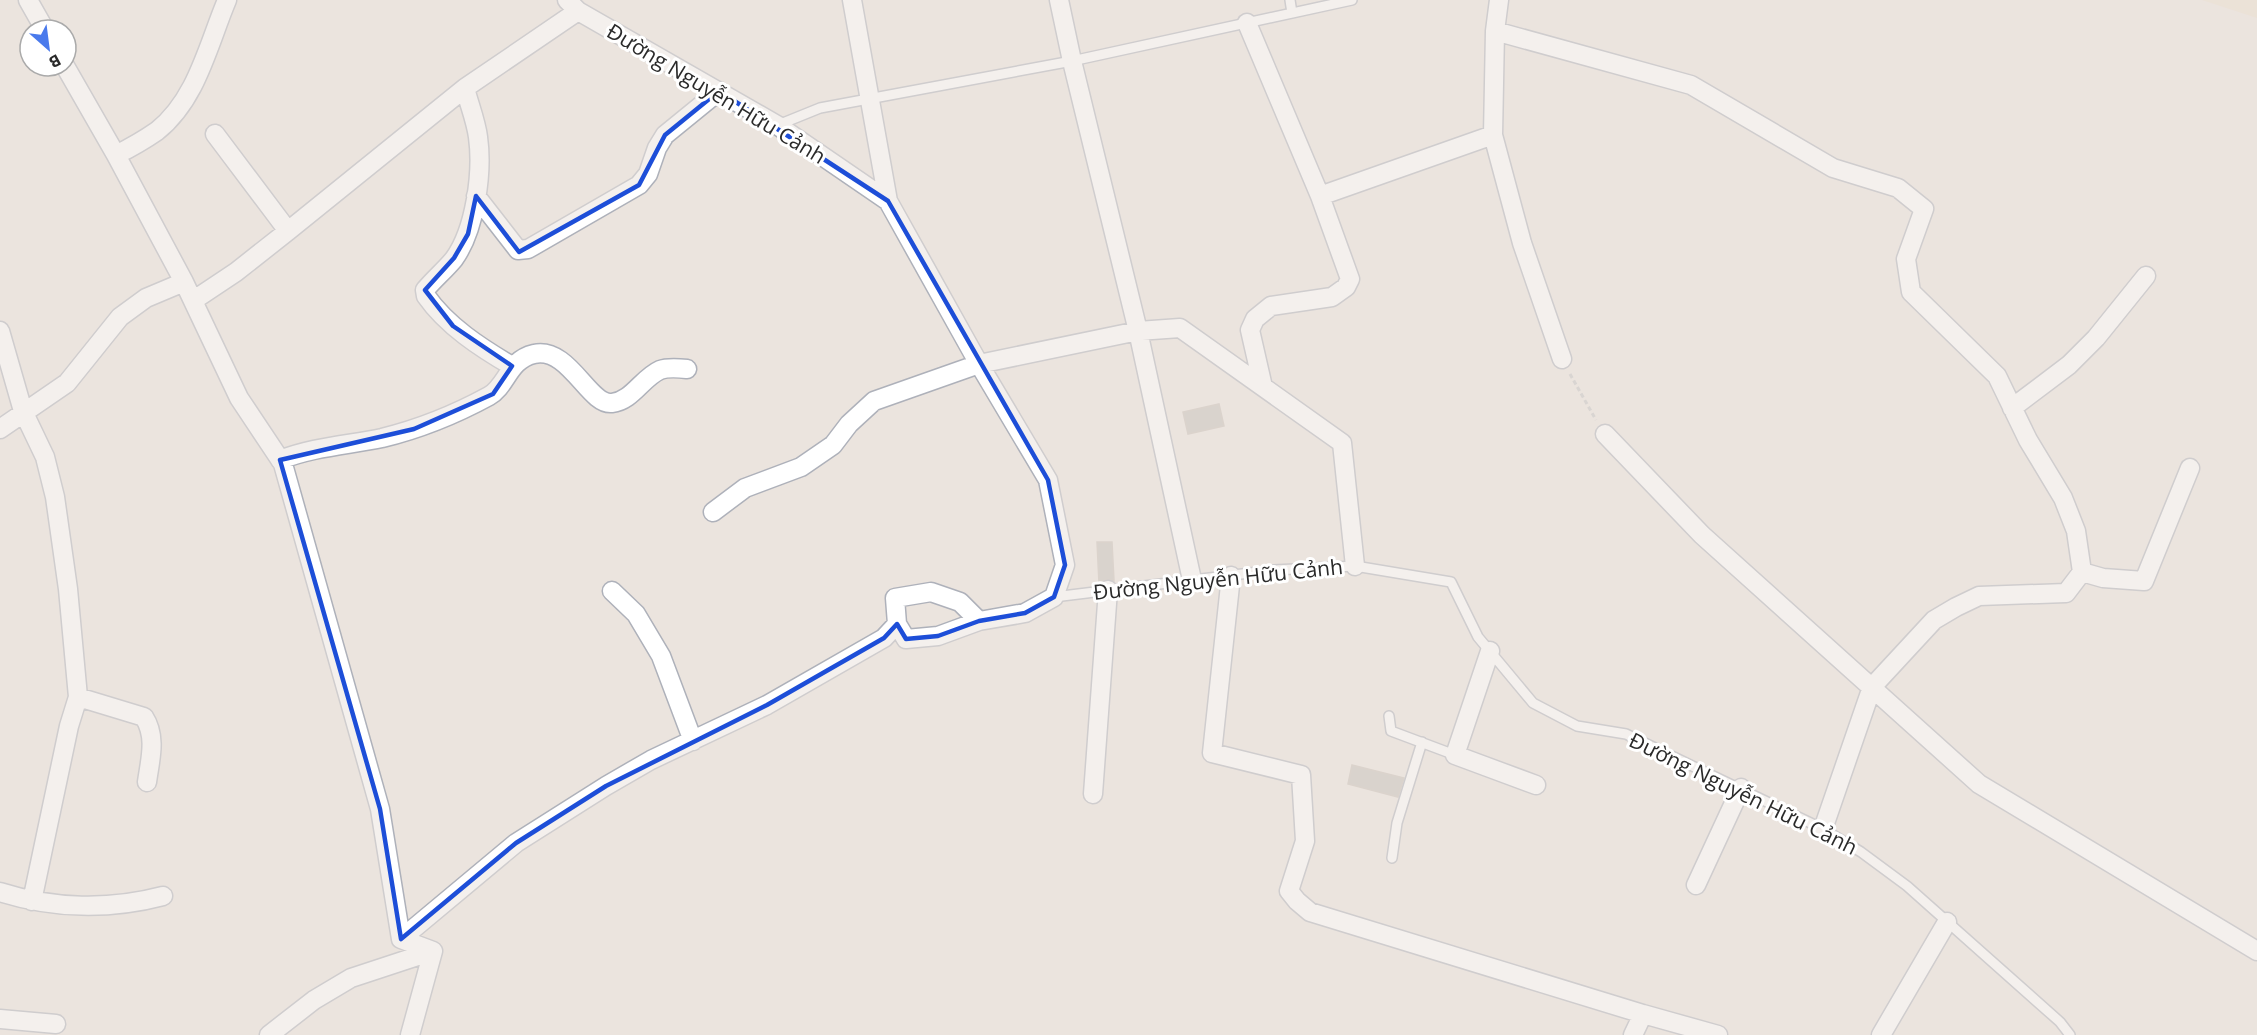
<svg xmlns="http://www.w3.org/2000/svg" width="2257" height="1035" font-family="'Open Sans',sans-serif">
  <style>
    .education { fill: #ecdfce }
    .building { fill: #c4bfb9; stroke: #c7bfb7; stroke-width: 1.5 }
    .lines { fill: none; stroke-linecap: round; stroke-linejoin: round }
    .lane-casing { stroke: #aeb1ba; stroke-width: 12 }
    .street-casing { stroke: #aeb1ba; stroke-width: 21 }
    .path { stroke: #c3c3c3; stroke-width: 3; stroke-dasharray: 4.5 3; stroke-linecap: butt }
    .lane { stroke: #fff; stroke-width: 9 }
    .street { stroke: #fff; stroke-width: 18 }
    .marked { fill: none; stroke: #1d4ed8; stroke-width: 4.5; stroke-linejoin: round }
    .labels { text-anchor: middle; stroke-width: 6; stroke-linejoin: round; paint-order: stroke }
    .street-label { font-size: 21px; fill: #2a2a2a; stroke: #fff }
  </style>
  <rect width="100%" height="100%" fill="#ebe4de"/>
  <!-- education -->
  <path class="education" d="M 2202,0 L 2257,0 L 2257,18 Z"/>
  <!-- building -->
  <path class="building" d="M 1219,404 L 1224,426 L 1188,434 L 1183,412 Z
    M 1097,542 L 1112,542 L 1114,581 L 1108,579 L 1099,583 Z
    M 1352,765 L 1404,778 L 1398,797 L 1348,784 Z"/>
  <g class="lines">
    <!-- lane casing -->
    <g class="lane-casing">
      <path id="lane" d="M 1290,0 L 1292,13
        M 778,125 L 820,108 L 1072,61 L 1352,0
        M 1054,597 L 1274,570 L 1355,566 L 1451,582 L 1478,637 L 1533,703 L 1577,726 L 1626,734 L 1823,829 L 1861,852 L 1907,886 L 2060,1022 L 2070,1035
        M 1389,716 L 1391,731 L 1455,755
        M 1392,858 L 1397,823 L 1422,742"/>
    </g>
    <!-- street casing -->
    <g class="street-casing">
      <path id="street" d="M 28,0 L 45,30
        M 852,0 L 888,201
        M 1059,0 L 1072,61 L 1138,331 L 1192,580
        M 1499,0 L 1495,31 L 1493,135 L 1522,243 L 1562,359
        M 1247,23 L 1320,196 L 1350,279 L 1346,287 L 1332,297 L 1271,306 L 1255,319 L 1250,330 L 1263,387
        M 1495,31 L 1691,85 L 1833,168 L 1898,188 L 1924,209 L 1906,259 L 1911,292 L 1997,376 L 2028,440 L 2063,498 L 2076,531 L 2082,572 L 2066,593 L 1979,596 L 1956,607 L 1934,620 L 1872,687 L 1823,829
        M 65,66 L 116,155 L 184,282 L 239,398 L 283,464 L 380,809 L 401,939 L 433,951 L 410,1035
        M 465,88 C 469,104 476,121 478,137 C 483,173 475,230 454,259 C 445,270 434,279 425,290 L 426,296 C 447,326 481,348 512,366
        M 215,134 L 288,231
        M 116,155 C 130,148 144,140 157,131 C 197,99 208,45 227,0
        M 476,196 L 518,250 L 528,249 L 639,185 L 648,174 L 657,148 L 665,135 L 719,91
        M 1320,196 L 1493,135
        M 194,300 L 236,272 L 288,231 L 465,88 L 578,11
        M 0,331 L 23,411 L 45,457 L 55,497 L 68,589 L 78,697 L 69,726 L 32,901
        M 2012,408 L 2069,365 L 2096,338 L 2146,276
        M 0,429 L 67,383 L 120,317 L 146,298 L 184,282
        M 1605,434 L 1702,535 L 1979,784 L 2257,951
        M 280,460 C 313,447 348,445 382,438 C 419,429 456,414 489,396 C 507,386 508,360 534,354 C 569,346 589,406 612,403 C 632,401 642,378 660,370 C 668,367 678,368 687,369
        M 713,512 L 745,488 L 801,467 L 833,445 L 849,424 L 874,401 L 979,364 L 1138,331 L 1180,328 L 1342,443 L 1355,566
        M 2082,572 L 2103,578 L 2144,581 L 2190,468
        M 1231,576 L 1212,753 L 1301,775 L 1305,841 L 1289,891 L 1297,901 L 1310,912 L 1643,1014 L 1718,1035
        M 612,591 L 636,614 L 661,656 L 693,741
        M 897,624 L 906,639 L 938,636 L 979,621
        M 1490,651 L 1455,755 L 1536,785
        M 78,697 L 144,717 C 157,737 150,760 147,782
        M 1093,794 L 1108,590
        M 1696,885 L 1741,788
        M 0,892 C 53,909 110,910 163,896
        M 401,939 L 516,843 L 606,786 L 651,760 L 767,705 L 884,638 L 897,624 L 895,598 L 931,592 L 960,602 L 979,621 L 1025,613 L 1054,597 L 1065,565 L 1048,480 L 979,364 L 888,201 L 777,125 L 578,11 L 567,0
        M 0,1019 L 56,1024
        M 269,1035 L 314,1000 L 351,978 L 433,951
        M 1633,1035 L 1643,1014
        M 1881,1035 L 1947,922"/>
    </g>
    <!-- path -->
    <path class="path" d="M 1570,374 L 1596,420"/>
    <!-- lane -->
    <use href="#lane" class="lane"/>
    <!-- street -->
    <use href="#street" class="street"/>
  </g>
  <!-- marked area -->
  <path d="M0 0H2257V1035H0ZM 719,91 L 888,201 L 1048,480 L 1065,565 L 1054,597 L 1025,613 L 979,621 L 938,636 L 906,639 L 897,624 L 884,638 L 767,705 L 606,786 L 516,843 L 401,939 L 380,809 L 280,460 L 414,429 L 493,394 L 512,366 L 453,326 L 425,290 L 454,258 L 468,234 L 476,196 L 519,252 L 639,185 L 665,135 Z" fill="#ebe4de" fill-opacity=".55" fill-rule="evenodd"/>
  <path class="marked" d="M 719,91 L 888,201 L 1048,480 L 1065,565 L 1054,597 L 1025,613 L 979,621 L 938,636 L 906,639 L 897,624 L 884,638 L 767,705 L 606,786 L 516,843 L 401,939 L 380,809 L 280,460 L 414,429 L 493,394 L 512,366 L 453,326 L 425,290 L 454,258 L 468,234 L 476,196 L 519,252 L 639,185 L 665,135 Z"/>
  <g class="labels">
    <!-- street labels -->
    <g class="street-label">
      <text transform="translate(716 94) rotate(31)" y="7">Đường Nguyễn Hữu Cảnh</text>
      <text transform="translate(1218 580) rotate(-6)" y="7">Đường Nguyễn Hữu Cảnh</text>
      <text transform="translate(1743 794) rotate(26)" y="7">Đường Nguyễn Hữu Cảnh</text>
    </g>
  </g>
  <!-- north arrow -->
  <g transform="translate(48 48) rotate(152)"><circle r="28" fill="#ffffff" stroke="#aaaaaa" stroke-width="1.5"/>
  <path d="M0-4.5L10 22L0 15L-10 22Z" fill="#4a7aec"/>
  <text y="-9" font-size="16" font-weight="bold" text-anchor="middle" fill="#2a2a2a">B</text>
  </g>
</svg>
